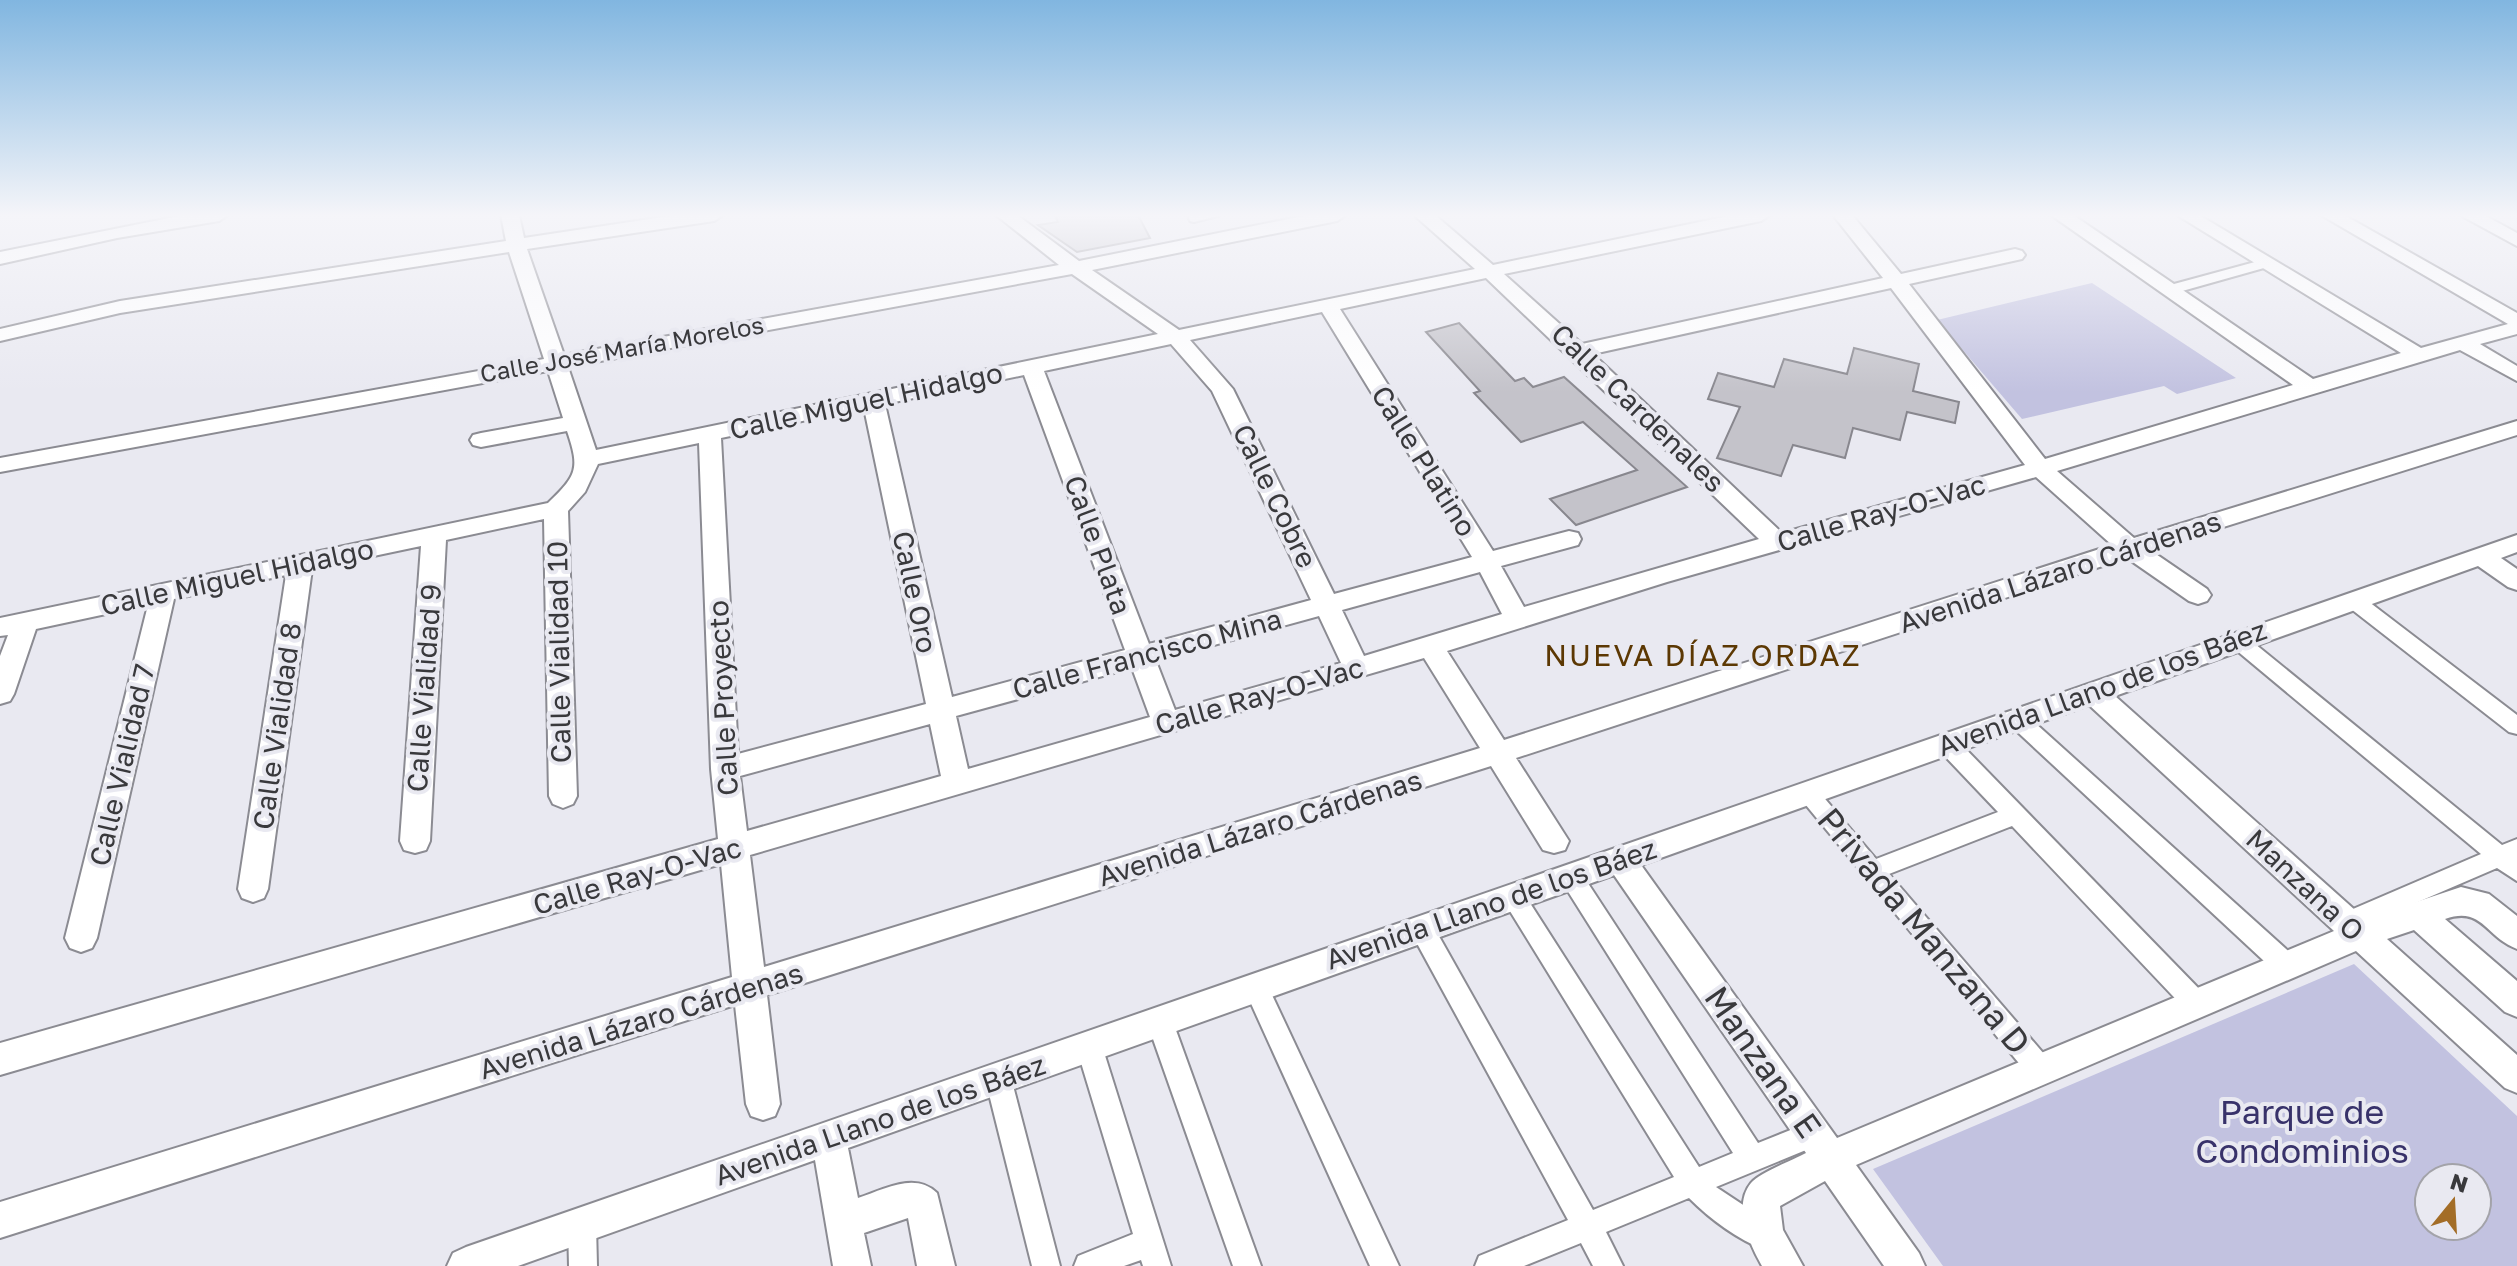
<svg xmlns="http://www.w3.org/2000/svg" width="2517" height="1266" font-family="'Golos Text',sans-serif">
  <style>
    .green { fill: #c2c2e0; fill-rule: evenodd }
    .building { fill: #c4c3ca; stroke: #88878e; stroke-width: 2 }
    .lines { fill: none; stroke-linecap: round; stroke-linejoin: round }
    .service-casing { stroke: #8b8b92; stroke-width: 4 }
    .pedestrian-casing { stroke: #8b8b92; stroke-width: 4 }
    .minor-casing { stroke: #8b8b92; stroke-width: 4 }
    .service { fill: #fff; fill-rule: evenodd }
    .pedestrian { fill: #fff; fill-rule: evenodd }
    .minor { fill: #fff; fill-rule: evenodd }
    .labels { text-anchor: middle; stroke-width: 8; stroke-linejoin: round; paint-order: stroke }
    .far-street-label { font-size: 24px; fill: #39393c; stroke: #e9e9f1 }
    .street-label { font-size: 28px; fill: #39393c; stroke: #e9e9f1 }
    .neighbourhood-label { font-size: 30px; letter-spacing: 2px; fill: #5c3803; stroke: #e9e9f1 }
    .near-street-label { font-size: 34px; fill: #39393c; stroke: #e9e9f1 }
    .near-park-label { font-size: 34px; fill: #38326a; stroke: #e9e9f1 }
  </style>
  <rect width="100%" height="100%" fill="#e9e9f1"/>
  <!-- green -->
  <path class="green" d="M 2092,283 L 2236,378 L 2177,394 L 2164,386 L 2022,419 L 1937,320 Z
    M 2354,964 L 2517,1116 L 2517,1266 L 1943,1266 L 1873,1169 ZM 2429,1178 L 2477,1178 L 2477,1226 L 2429,1226 Z"/>
  <!-- building -->
  <path class="building" d="M 1055,215 L 1138,215 L 1150,238 L 1077,252 L 1038,225 L 1058,222 Z
    M 1459,323 L 1515,381 L 1524,378 L 1533,387 L 1564,377 L 1687,487 L 1576,525 L 1550,499 L 1637,470 L 1583,422 L 1521,442 L 1474,393 L 1480,391 L 1426,332 Z
    M 1854,348 L 1919,364 L 1913,391 L 1959,402 L 1955,423 L 1907,412 L 1900,440 L 1853,428 L 1845,458 L 1793,445 L 1781,476 L 1717,458 L 1740,407 L 1708,399 L 1718,373 L 1774,387 L 1784,359 L 1847,374 Z"/>
  <g class="lines">
    <!-- service casing -->
    <g class="service-casing">
      <path id="service" d="M 1188,215 L 1221,215 L 1194,222 L 1190,221 Z"/>
    </g>
    <!-- pedestrian casing -->
    <g class="pedestrian-casing">
      <path id="pedestrian" d="M 2266,259 L 2271,260 L 2271,266 L 2168,295 L 2160,290 L 2163,287 Z
        M 2353,593 L 2360,595 L 2517,715 L 2517,734 L 2509,732 L 2346,605 L 2343,600 Z
        M 2237,633 L 2244,635 L 2502,845 L 2517,839 L 2517,881 L 2497,868 L 2355,929 L 2347,932 L 2339,929 L 2335,922 L 2339,915 L 2481,854 L 2230,645 L 2227,640 L 2230,635 Z
        M 2017,711 L 2024,713 L 2296,958 L 2299,966 L 2296,974 L 2287,977 L 2278,974 L 2010,725 L 2006,719 L 2010,713 Z
        M 1947,736 L 1955,738 L 2206,996 L 2210,1004 L 2206,1012 L 2197,1015 L 2188,1012 L 2012,826 L 1889,874 L 2050,1061 L 2054,1070 L 2050,1079 L 2041,1082 L 2032,1079 L 1796,793 L 1799,787 L 1807,784 L 1815,787 L 1876,859 L 1998,812 L 1939,750 L 1936,744 L 1939,738 Z
        M 1570,865 L 1578,868 L 1758,1143 L 1813,1121 L 1823,1125 L 1826,1134 L 1823,1143 L 1716,1187 L 1775,1226 L 1779,1236 L 1775,1246 L 1765,1250 C 1737,1239 1710,1219 1689,1198 L 1606,1232 L 1623,1266 L 1593,1266 L 1581,1243 L 1524,1266 L 1475,1266 L 1479,1256 L 1568,1220 L 1413,936 L 1410,929 L 1413,922 L 1422,919 L 1431,922 L 1593,1210 L 1674,1177 L 1505,903 L 1501,896 L 1505,889 L 1513,886 L 1521,889 L 1699,1167 L 1733,1153 L 1562,882 L 1558,875 L 1562,868 Z
        M 1256,977 L 1265,980 L 1399,1266 L 1370,1266 L 1244,988 L 1247,980 Z
        M 1160,1010 L 1169,1014 L 1173,1022 L 1261,1266 L 1233,1266 L 1147,1022 L 1151,1014 Z
        M 1089,1034 L 1098,1038 L 1102,1046 L 1171,1266 L 1143,1266 L 1141,1260 L 1124,1266 L 1074,1266 L 1078,1256 L 1133,1234 L 1076,1046 L 1080,1038 Z
        M 998,1066 L 1007,1069 L 1011,1078 L 1060,1266 L 1032,1266 L 985,1078 L 989,1069 Z
        M 582,1211 L 592,1215 L 596,1225 L 597,1266 L 569,1266 L 568,1225 L 572,1215 Z"/>
    </g>
    <!-- minor casing -->
    <g class="minor-casing">
      <path id="minor" d="M 184,215 L 228,215 L 219,221 L 117,238 L 0,264 L 0,252 Z
        M 501,215 L 519,215 L 524,238 L 676,215 L 723,215 L 714,221 L 527,249 L 564,355 L 1059,265 L 996,215 L 1017,215 L 1079,261 L 1308,215 L 1346,215 L 1337,221 L 1092,270 L 1179,330 L 1475,269 L 1414,215 L 1435,215 L 1493,265 L 1733,215 L 1770,215 L 1761,221 L 1504,274 L 1582,344 L 1883,278 L 1833,215 L 1852,215 L 1901,274 L 2015,249 L 2022,251 L 2025,255 L 2022,259 L 1909,284 L 2045,459 L 2293,385 L 2051,215 L 2073,215 L 2313,379 L 2401,353 L 2177,215 L 2199,215 L 2421,348 L 2508,324 L 2321,215 L 2344,215 L 2517,313 L 2517,334 L 2480,344 L 2517,366 L 2517,381 L 2460,350 L 2057,471 L 2134,538 L 2517,421 L 2517,435 L 2150,550 L 2207,589 L 2211,595 L 2207,601 L 2198,604 L 2189,601 L 2127,558 L 1516,758 L 1569,841 L 1565,850 L 1554,853 L 1543,850 L 1491,766 L 767,995 L 780,1104 L 775,1116 L 763,1120 L 751,1116 L 746,1104 L 735,1005 L 0,1238 L 0,1202 L 732,977 L 721,864 L 0,1075 L 0,1043 L 718,839 L 711,769 L 699,443 L 598,464 L 585,492 L 568,511 L 577,796 L 573,804 L 563,808 L 553,804 L 549,796 L 544,519 L 446,540 L 430,841 L 426,850 L 415,853 L 404,850 L 400,841 L 421,546 L 312,569 L 268,889 L 264,898 L 253,902 L 242,898 L 238,889 L 286,575 L 174,599 L 97,938 L 92,948 L 81,952 L 70,948 L 65,938 L 148,605 L 36,629 L 14,694 L 10,701 L 0,704 L 0,656 L 8,635 L 0,636 L 0,618 L 548,503 C 577,475 580,469 567,431 L 481,447 L 473,445 L 470,440 L 473,435 L 481,433 L 563,418 L 548,371 L 0,472 L 0,458 L 544,359 L 509,252 L 120,313 L 0,341 L 0,329 L 120,301 L 506,241 ZM 1072,274 L 1158,334 L 596,450 L 568,367 ZM 1486,278 L 1759,539 L 1524,607 L 1501,566 L 1578,545 L 1581,539 L 1578,533 L 1569,531 L 1493,551 L 1340,309 ZM 1891,288 L 2025,465 L 1782,533 L 1593,354 ZM 1322,312 L 1472,557 L 1334,594 L 1233,389 L 1190,340 ZM 1171,344 L 1212,391 L 1311,600 L 1149,644 L 1044,371 ZM 1024,375 L 1125,650 L 952,697 L 885,404 ZM 864,408 L 926,704 L 738,754 L 721,438 ZM 2036,477 L 2112,545 L 1504,740 L 1447,651 L 1667,582 ZM 1480,572 L 1502,614 L 1364,656 L 1342,610 ZM 1319,616 L 1341,663 L 1175,710 L 1156,661 ZM 1424,658 L 1480,748 L 764,967 L 750,855 ZM 1132,668 L 1150,717 L 968,769 L 956,716 ZM 930,724 L 941,776 L 747,831 L 740,776 Z
        M 2460,215 L 2484,215 L 2517,233 L 2517,246 Z
        M 2517,535 L 2517,552 L 2501,558 L 2517,569 L 2517,590 L 2508,587 L 2478,566 L 2115,696 L 2365,919 L 2461,887 L 2489,894 L 2517,916 L 2517,949 C 2485,937 2483,906 2445,919 L 2517,981 L 2517,1017 L 2505,1012 L 2414,930 L 2387,939 L 2517,1055 L 2517,1093 L 2505,1088 L 2356,951 L 1856,1165 L 1919,1253 L 1925,1266 L 1884,1266 L 1825,1181 L 1780,1206 L 1783,1230 L 1803,1266 L 1762,1266 C 1750,1245 1732,1206 1751,1183 C 1759,1173 1793,1160 1806,1153 L 1614,875 L 848,1148 L 858,1198 C 883,1190 915,1171 937,1193 L 955,1266 L 917,1266 L 908,1218 L 864,1233 L 871,1266 L 833,1266 L 815,1160 L 518,1266 L 447,1266 L 453,1253 L 466,1247 ZM 2089,705 L 2334,931 L 1837,1138 L 1641,865 Z"/>
    </g>
    <!-- service -->
    <use href="#service" class="service"/>
    <!-- pedestrian -->
    <use href="#pedestrian" class="pedestrian"/>
    <!-- minor -->
    <use href="#minor" class="minor"/>
  </g>
  <!-- sky -->
  <linearGradient id="sky" x2="0" y2="1"><stop stop-color="#81b6e0"/><stop offset="0.55" stop-color="#f5f5f9"/><stop offset="1" stop-color="#f5f5f9" stop-opacity="0"/></linearGradient>
  <rect width="2517" height="392" fill="url(#sky)"/>
  <g class="labels">
    <!-- far-street labels -->
    <g class="far-street-label">
      <text transform="translate(622 350) rotate(-10)" y="8">Calle José María Morelos</text>
    </g>
    <!-- street labels -->
    <g class="street-label">
      <text transform="translate(866 401) rotate(-12)" y="10">Calle Miguel Hidalgo</text>
      <text transform="translate(1638 408) rotate(44)" y="10">Calle Cardenales</text>
      <text transform="translate(1424 461) rotate(58)" y="10">Calle Platino</text>
      <text transform="translate(1275 496) rotate(64)" y="10">Calle Cobre</text>
      <text transform="translate(1881 513) rotate(-16)" y="10">Calle Ray-O-Vac</text>
      <text transform="translate(1098 545) rotate(70)" y="10">Calle Plata</text>
      <text transform="translate(2060 572) rotate(-18)" y="10">Avenida Lázaro Cárdenas</text>
      <text transform="translate(237 577) rotate(-12)" y="10">Calle Miguel Hidalgo</text>
      <text transform="translate(915 592) rotate(78)" y="10">Calle Oro</text>
      <text transform="translate(559 652) rotate(-91)" y="10">Calle Vialidad 10</text>
      <text transform="translate(1147 654) rotate(-15)" y="10">Calle Francisco Mina</text>
      <text transform="translate(424 688) rotate(-86)" y="10">Calle Vialidad 9</text>
      <text transform="translate(2102 688) rotate(-20)" y="10">Avenida Llano de los Báez</text>
      <text transform="translate(1259 696) rotate(-16)" y="10">Calle Ray-O-Vac</text>
      <text transform="translate(723 698) rotate(-93)" y="10">Calle Proyecto</text>
      <text transform="translate(277 726) rotate(-82)" y="10">Calle Vialidad 8</text>
      <text transform="translate(122 765) rotate(-77)" y="10">Calle Vialidad 7</text>
      <text transform="translate(1260 828) rotate(-17)" y="10">Avenida Lázaro Cárdenas</text>
      <text transform="translate(637 876) rotate(-16)" y="10">Calle Ray-O-Vac</text>
      <text transform="translate(2305 885) rotate(43)" y="10">Manzana O</text>
      <text transform="translate(1491 904) rotate(-19)" y="10">Avenida Llano de los Báez</text>
      <text transform="translate(641 1021) rotate(-17)" y="10">Avenida Lázaro Cárdenas</text>
      <text transform="translate(880 1120) rotate(-19)" y="10">Avenida Llano de los Báez</text>
    </g>
    <!-- neighbourhood labels -->
    <g class="neighbourhood-label">
      <text x="1703" y="666">NUEVA DÍAZ ORDAZ</text>
    </g>
    <!-- near-street labels -->
    <g class="near-street-label">
      <text transform="translate(1924 931) rotate(50)" y="12">Privada Manzana D</text>
      <text transform="translate(1763 1062) rotate(55)" y="12">Manzana E</text>
    </g>
    <!-- near-park labels -->
    <g class="near-park-label">
      <text x="2302" y="1124">Parque de<tspan x="2302" dy="39">Condominios</tspan></text>
    </g>
  </g>
  <!-- north arrow -->
  <g transform="translate(2453 1202) rotate(18)"><circle r="38" fill="#e9e9f1" stroke="#a3a3a9" stroke-width="2"/>
  <path d="M0-6L14 30L0 20L-14 30Z" fill="#a36d27"/>
  <text y="-12" font-size="22" font-weight="bold" text-anchor="middle" fill="#39393c">N</text>
  </g>
</svg>
